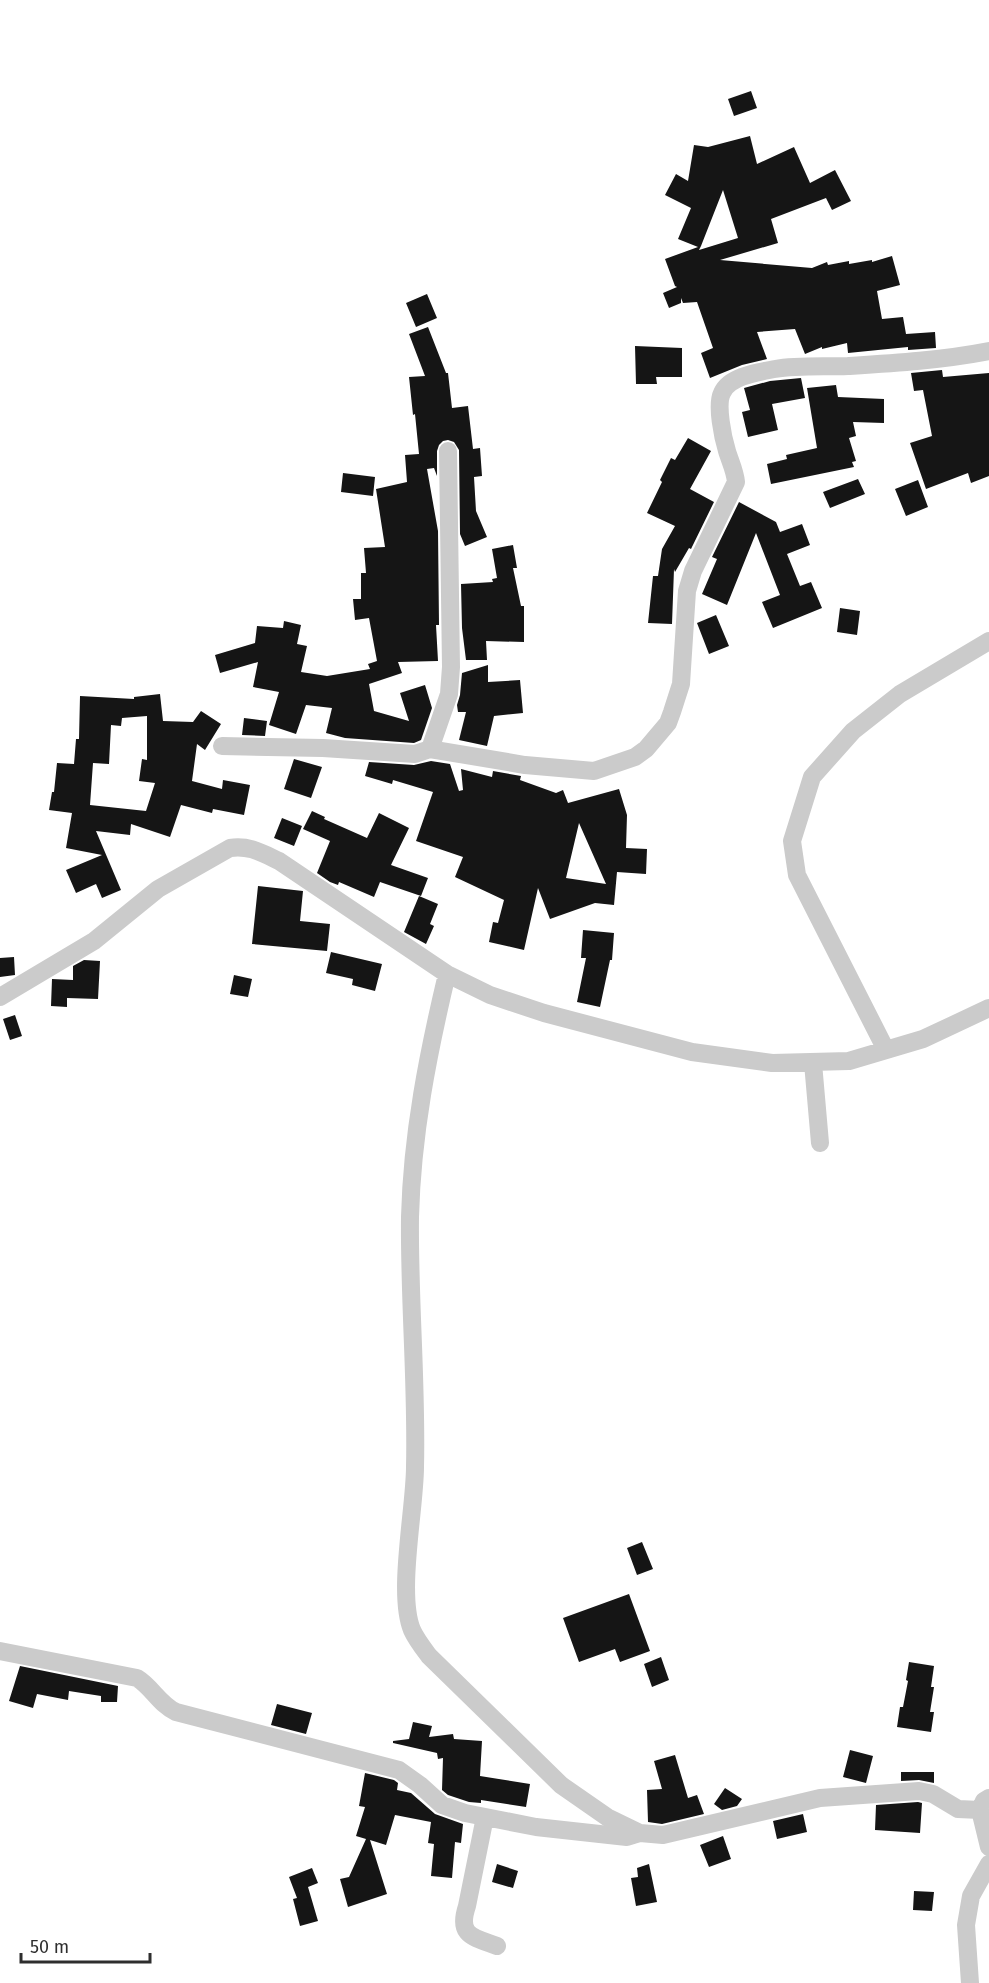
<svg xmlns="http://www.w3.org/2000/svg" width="989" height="1983" font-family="'Fira Sans',sans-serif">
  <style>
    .building { fill: #151515; fill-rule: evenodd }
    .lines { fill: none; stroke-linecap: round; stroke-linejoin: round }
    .minor { stroke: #cbcbcb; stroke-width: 18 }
  </style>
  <rect width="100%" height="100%" fill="#fff"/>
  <!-- building -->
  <path class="building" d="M 751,91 L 757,108 L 734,116 L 728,99 Z
    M 750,136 L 757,164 L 794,147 L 810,183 L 835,170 L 851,201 L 832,210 L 826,198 L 771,219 L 778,243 L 720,260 L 812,268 L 827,262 L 828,265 L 849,261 L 849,264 L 872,260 L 872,262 L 892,256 L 900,285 L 877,291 L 882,319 L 903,317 L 906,334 L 935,332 L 936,348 L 908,350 L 908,347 L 848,353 L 847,343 L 822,349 L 822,347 L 805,354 L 795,329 L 757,332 L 767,359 L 742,365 L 710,378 L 701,353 L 713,348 L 697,302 L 683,303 L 681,298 L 681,303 L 669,308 L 663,293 L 677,287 L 675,286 L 665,259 L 698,247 L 678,239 L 691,208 L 665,195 L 676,174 L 688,181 L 694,145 L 708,147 ZM 723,190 L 738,238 L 699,250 L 701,246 Z
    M 427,294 L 437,318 L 416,327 L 406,303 Z
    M 428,327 L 446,373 L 448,373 L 452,408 L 468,406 L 473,449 L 480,448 L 482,476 L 474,477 L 476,511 L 487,537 L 465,546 L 460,534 L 459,450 L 454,442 L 448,440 L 443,441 L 439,445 L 437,451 L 437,476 L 434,468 L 427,469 L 438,531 L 439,625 L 436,625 L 438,661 L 398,662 L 402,673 L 369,684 L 374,711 L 409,721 L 400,693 L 425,685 L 432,708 L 421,740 L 414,743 L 345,738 L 326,733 L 332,708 L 306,705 L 296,734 L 269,725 L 279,692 L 253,687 L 258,662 L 220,673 L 215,655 L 255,643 L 257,626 L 283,628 L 284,621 L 301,625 L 297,644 L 307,646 L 301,672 L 327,676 L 370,669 L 368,664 L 377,661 L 369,618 L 355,620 L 353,599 L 361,599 L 361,573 L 366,573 L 364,548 L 385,547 L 376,489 L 407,482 L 405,455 L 419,454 L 415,414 L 413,415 L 409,377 L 425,376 L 409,334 Z
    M 635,346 L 682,348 L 682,377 L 656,377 L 657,384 L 636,384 Z
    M 942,370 L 943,377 L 989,373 L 989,476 L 971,483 L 968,473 L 926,489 L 910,443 L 932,436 L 923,390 L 914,391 L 911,373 Z
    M 801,378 L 805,398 L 772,404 L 778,430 L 748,437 L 742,412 L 750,410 L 744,388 L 770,381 Z
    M 836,385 L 838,397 L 884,399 L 884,423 L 853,422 L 856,436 L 849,438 L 856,461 L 852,462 L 854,467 L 771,484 L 767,464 L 787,459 L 786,455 L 817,448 L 807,388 Z
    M 688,438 L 711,451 L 690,489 L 714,502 L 691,549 L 689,548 L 675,572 L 674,569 L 672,624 L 648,623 L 653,576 L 658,576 L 662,549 L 675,526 L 647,513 L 662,482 L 660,480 L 671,458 L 675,460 Z
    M 343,473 L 375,477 L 373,496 L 341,492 Z
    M 858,479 L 865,494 L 830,508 L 823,492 Z
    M 918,480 L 928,507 L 906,516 L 895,489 Z
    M 739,502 L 776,522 L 780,532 L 802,524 L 810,545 L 787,554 L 800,586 L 811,582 L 822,608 L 773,628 L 762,602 L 780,595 L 756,533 L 727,605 L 702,594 L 717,559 L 712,557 Z
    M 513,545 L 517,568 L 513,568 L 521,606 L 524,606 L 524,642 L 486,641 L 487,660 L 466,660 L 462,628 L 461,584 L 493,582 L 492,579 L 497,578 L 492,549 Z
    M 840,608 L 860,611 L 857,635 L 837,632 Z
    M 716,615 L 729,646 L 709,654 L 697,623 Z
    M 488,665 L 488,682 L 520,680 L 523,713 L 494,716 L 487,746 L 459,740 L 466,712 L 458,712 L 457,705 L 460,695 L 462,673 Z
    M 160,694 L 163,721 L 193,722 L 201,711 L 221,724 L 205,750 L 197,744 L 192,781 L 222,789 L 223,780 L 250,785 L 244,815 L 213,809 L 212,813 L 181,805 L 170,837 L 131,824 L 130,835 L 96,831 L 121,890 L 102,898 L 96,884 L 76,893 L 66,870 L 102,855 L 66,848 L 72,813 L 49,810 L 52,792 L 54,792 L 57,763 L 74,764 L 76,739 L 79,739 L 80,696 L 134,699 L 134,697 ZM 147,716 L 147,760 L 142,759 L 139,781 L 155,783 L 146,811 L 90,805 L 93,763 L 109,764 L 111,725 L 121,726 L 122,718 Z
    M 244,718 L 267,721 L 265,736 L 242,735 Z
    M 294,759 L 322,767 L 311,798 L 284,789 Z
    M 431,761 L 450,764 L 459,791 L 463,790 L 461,769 L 492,777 L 493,771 L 521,776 L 520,780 L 556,793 L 563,790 L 568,803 L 619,789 L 627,815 L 626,848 L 647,849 L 646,874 L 617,872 L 614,905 L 595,903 L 550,919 L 538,888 L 524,950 L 489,942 L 493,922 L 498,923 L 504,900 L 455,877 L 463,857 L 416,841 L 433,792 L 393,780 L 392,784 L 365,776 L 369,762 L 414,765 ZM 579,823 L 606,884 L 566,878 Z
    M 312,811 L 325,817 L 324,819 L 367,838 L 379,813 L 409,828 L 391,865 L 428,878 L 421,896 L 380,882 L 374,897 L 339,882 L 338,885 L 330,882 L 317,873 L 330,841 L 303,829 Z
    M 282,818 L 302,826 L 294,846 L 274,838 Z
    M 258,886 L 303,891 L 300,921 L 330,924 L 327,951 L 252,944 Z
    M 419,896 L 438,904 L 430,924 L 434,926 L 426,944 L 404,932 Z
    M 583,930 L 614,933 L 612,960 L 610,960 L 600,1007 L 577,1002 L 586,958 L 581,958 Z
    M 331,952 L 382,964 L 375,991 L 352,985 L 353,979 L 326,973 Z
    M 14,957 L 15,975 L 0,977 L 0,958 Z
    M 84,960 L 100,961 L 98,999 L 67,998 L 67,1007 L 51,1006 L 52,979 L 73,980 L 73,966 Z
    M 234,975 L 252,979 L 248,997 L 230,994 Z
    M 15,1015 L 22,1036 L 10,1040 L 3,1019 Z
    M 642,1542 L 653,1569 L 637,1575 L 627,1548 Z
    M 629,1594 L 650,1651 L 620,1662 L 615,1649 L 579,1662 L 563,1618 Z
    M 661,1657 L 669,1680 L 652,1687 L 644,1664 Z
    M 909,1662 L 934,1666 L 931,1687 L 934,1687 L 930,1712 L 934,1712 L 931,1732 L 897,1727 L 900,1707 L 903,1707 L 908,1681 L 906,1680 Z
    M 20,1666 L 118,1686 L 117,1702 L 101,1702 L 101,1696 L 69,1691 L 68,1700 L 37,1694 L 33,1708 L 9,1701 Z
    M 277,1704 L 312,1713 L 306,1734 L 271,1725 Z
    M 413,1722 L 432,1726 L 429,1737 L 453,1734 L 454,1739 L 482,1741 L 480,1776 L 530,1784 L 526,1807 L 481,1800 L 481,1803 L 469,1802 L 448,1795 L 442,1790 L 443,1758 L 438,1759 L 437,1753 L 393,1743 L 393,1741 L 409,1739 Z
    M 850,1750 L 873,1756 L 866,1783 L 843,1777 Z
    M 675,1755 L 688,1798 L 697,1795 L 704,1814 L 662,1824 L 648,1822 L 647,1790 L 662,1789 L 654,1761 Z
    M 901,1772 L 934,1772 L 934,1783 L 919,1780 L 901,1781 Z
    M 365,1773 L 394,1780 L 398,1783 L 397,1790 L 411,1793 L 435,1814 L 463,1824 L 461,1843 L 455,1842 L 452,1878 L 431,1876 L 434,1844 L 428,1843 L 431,1822 L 395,1815 L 386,1845 L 370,1840 L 387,1894 L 348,1907 L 340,1879 L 349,1877 L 366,1839 L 356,1836 L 365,1807 L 359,1806 Z
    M 725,1788 L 742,1799 L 737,1806 L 722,1810 L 714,1804 Z
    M 918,1802 L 922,1803 L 920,1833 L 875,1830 L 876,1805 Z
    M 803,1814 L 807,1832 L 777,1839 L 773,1821 Z
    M 723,1836 L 731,1859 L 709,1867 L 700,1845 Z
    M 497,1864 L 518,1871 L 513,1888 L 492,1882 Z
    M 649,1864 L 657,1902 L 636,1906 L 631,1878 L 638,1877 L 637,1868 Z
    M 312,1868 L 318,1883 L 308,1887 L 318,1921 L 300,1926 L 293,1899 L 297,1898 L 289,1877 Z
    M 914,1891 L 934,1892 L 932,1911 L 913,1910 Z"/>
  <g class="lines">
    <!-- minor -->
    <path class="minor" d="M 448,451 L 451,667 L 449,694 L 430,749 L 525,765 L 594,771 L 635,757 L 646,749 L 668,723 L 672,712 L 681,684 L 687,591 L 693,571 L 736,482 C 735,471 730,461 727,451 C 723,438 716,405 722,393 C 729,376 759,372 775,369 C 798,365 824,367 848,366 C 895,363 943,360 989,351
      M 222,746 L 323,748 L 415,754 L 430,749
      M 447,974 C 428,1054 412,1134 410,1217 C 409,1300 417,1383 415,1467 C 415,1508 397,1594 412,1630 C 416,1639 423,1648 429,1656 L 561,1785 L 607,1817 L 640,1833 L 663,1835 L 820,1798 L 919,1791 L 933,1794 L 958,1809 L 980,1810 L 984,1801 L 989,1798
      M 0,997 L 94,941 L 158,889 L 230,848 C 249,845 262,853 279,861 L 447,974 L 490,995 L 544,1013 L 692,1052 L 772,1063 L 849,1061 L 923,1039 L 989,1008
      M 886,1050 L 797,875 L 792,841 L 812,777 L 853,731 L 900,694 L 989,641
      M 813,1063 L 820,1143
      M 0,1651 L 137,1678 C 152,1687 159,1704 176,1712 L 399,1770 L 420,1785 L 442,1805 L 465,1813 L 536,1827 L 627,1837 L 640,1833
      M 980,1810 L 989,1847
      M 485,1817 L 467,1906 C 457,1936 473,1937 497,1946
      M 970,1983 L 966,1925 L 971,1896 L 989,1864"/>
  </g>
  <!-- scale -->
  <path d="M21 1953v9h129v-9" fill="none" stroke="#2e2e2e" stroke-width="3"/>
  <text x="30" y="1953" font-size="18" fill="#2e2e2e" stroke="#ffffff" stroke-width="4.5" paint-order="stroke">50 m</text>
</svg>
